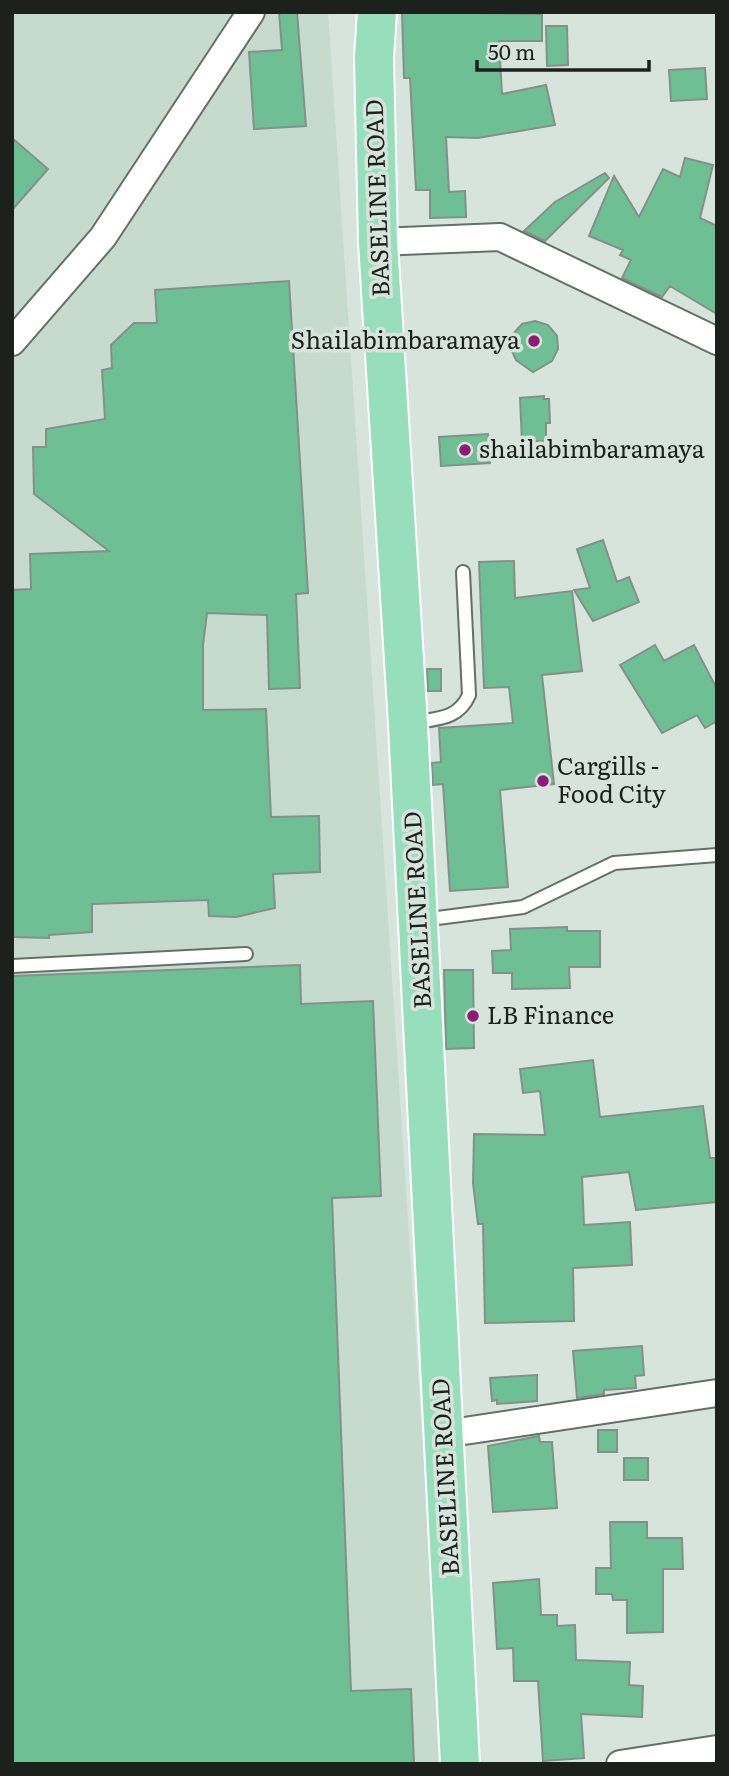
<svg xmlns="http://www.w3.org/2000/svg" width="729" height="1776" font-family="Literata,serif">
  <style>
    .built { fill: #c6dbce }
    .building { fill: #6ec094; stroke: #849189; stroke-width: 2 }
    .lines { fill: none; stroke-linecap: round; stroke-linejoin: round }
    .lane-casing { stroke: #637068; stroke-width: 16 }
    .street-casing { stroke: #637068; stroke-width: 30 }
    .primary-casing { stroke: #fff; stroke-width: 42 }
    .lane { stroke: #fff; stroke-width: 12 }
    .street { stroke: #fff; stroke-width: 26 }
    .primary { stroke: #97dfbc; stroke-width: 38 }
    .poi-dot { fill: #911977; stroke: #d6e4dc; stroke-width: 2.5 }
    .labels { text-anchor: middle; stroke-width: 7; stroke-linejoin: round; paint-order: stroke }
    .street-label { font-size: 24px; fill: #1c211e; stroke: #d6e4dc }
    .poi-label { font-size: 24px; fill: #1c211e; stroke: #d6e4dc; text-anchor: start }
  </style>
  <rect width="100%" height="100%" fill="#d6e4dc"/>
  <!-- built -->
  <path class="built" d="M 12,12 L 328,12 L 444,1764 L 12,1764 Z"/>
  <!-- building -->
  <path class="building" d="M 279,12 L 297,12 L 306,126 L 254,129 L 249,52 L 282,50 Z
    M 402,12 L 542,14 L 542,41 L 499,41 L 502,94 L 546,85 L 555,125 L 478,138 L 446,137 L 449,192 L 465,191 L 466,217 L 430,218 L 430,190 L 416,190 L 410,78 L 404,78 Z
    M 546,26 L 567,26 L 568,65 L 547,66 Z
    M 705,68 L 707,99 L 671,101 L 669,70 Z
    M 12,138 L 48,169 L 12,210 Z
    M 685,158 L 713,165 L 700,218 L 717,226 L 717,314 L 670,286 L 662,297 L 622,278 L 631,260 L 620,255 L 623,250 L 589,236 L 614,176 L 639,217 L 663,169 L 680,177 Z
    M 605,173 L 609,178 L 545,241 L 524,231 L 555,202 Z
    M 289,281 L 308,593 L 296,594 L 300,688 L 269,689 L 267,615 L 207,613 L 203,645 L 203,710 L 266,709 L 271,817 L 319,816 L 320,872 L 273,874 L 275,908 L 236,917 L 209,916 L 208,900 L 92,904 L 92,932 L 49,935 L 49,938 L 12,937 L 12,590 L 31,589 L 30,554 L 109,551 L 34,494 L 33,447 L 46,447 L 46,429 L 105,419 L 102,370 L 112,368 L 111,345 L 134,323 L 157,323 L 155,290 Z
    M 535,321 L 548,325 L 557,336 L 558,349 L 552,361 L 533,372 L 516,360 L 510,347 L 513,334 L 522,324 Z
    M 544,396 L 544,399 L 549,399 L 550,423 L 546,423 L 546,441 L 522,442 L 520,398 Z
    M 488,434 L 490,463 L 441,466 L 439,437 Z
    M 603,540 L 617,582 L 629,577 L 639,602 L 593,621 L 574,590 L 590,588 L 577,549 Z
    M 514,561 L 515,598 L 572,591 L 582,671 L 542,675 L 554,784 L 500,790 L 508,887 L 450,891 L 443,784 L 433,785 L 432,763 L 441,762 L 439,728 L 513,723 L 509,687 L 484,688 L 479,562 Z
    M 655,645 L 664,661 L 694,645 L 717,689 L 717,721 L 705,728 L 697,715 L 662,733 L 620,665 Z
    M 427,669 L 441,669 L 441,691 L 428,691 Z
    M 567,927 L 567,931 L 600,931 L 600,967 L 569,967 L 570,988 L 512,989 L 512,973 L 493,973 L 492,951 L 511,950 L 510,929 Z
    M 300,965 L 301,1004 L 373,1001 L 381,1196 L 332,1198 L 351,1691 L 411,1689 L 414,1764 L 12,1764 L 12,976 Z
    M 444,970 L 473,970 L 474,1048 L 446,1049 Z
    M 593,1060 L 600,1117 L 703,1106 L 710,1158 L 717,1158 L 717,1202 L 636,1210 L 629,1172 L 582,1177 L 584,1225 L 630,1222 L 632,1265 L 573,1268 L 574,1321 L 485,1323 L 483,1224 L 478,1224 L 473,1183 L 474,1134 L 545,1135 L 540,1091 L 523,1093 L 520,1069 Z
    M 642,1346 L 644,1375 L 635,1376 L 636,1388 L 604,1390 L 604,1394 L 577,1398 L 573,1351 Z
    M 537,1375 L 537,1401 L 497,1404 L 497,1400 L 492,1401 L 490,1378 Z
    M 598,1430 L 617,1430 L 617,1452 L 598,1452 Z
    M 539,1436 L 540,1442 L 552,1442 L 557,1508 L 493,1512 L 488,1446 Z
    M 624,1458 L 648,1458 L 648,1480 L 624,1480 Z
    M 610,1522 L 647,1522 L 647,1538 L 682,1538 L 683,1569 L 663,1569 L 663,1632 L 627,1633 L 627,1600 L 613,1600 L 612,1594 L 596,1594 L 596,1568 L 611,1568 Z
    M 539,1579 L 541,1615 L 557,1615 L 557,1626 L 575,1625 L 576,1660 L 630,1662 L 629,1685 L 643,1686 L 642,1717 L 581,1714 L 584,1758 L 543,1761 L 538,1681 L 514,1681 L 513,1648 L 497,1649 L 493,1583 Z"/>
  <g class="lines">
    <!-- lane casing -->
    <g class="lane-casing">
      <path id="lane" d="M 412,723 C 437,718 458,720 469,695 L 463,572
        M 422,920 L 523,907 L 614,863 L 717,855
        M 12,966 L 246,954"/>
    </g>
    <!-- street casing -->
    <g class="street-casing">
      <path id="street" d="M 378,242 L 500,237 L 717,341
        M 12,342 L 103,237 L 251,12
        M 444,1434 L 717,1393
        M 620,1764 L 717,1749"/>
    </g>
    <!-- primary casing -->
    <g class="primary-casing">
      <path id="primary" d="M 377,12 L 374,57 L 378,242 L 408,724 L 460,1764"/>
    </g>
    <!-- lane -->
    <use href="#lane" class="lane"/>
    <!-- street -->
    <use href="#street" class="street"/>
    <!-- primary -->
    <use href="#primary" class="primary"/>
  </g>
  <!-- markers -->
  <g class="poi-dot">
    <circle cx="534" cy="341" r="7"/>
    <circle cx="465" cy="450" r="7"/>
    <circle cx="543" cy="781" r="7"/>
    <circle cx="473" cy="1016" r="7"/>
  </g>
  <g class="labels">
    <!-- street labels -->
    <g class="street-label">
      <text transform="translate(378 198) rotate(-92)" y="8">BASELINE ROAD</text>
      <text transform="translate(418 910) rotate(-93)" y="8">BASELINE ROAD</text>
      <text transform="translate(446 1477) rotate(-93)" y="8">BASELINE ROAD</text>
    </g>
    <!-- poi labels -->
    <g class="poi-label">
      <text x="520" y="349" text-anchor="end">Shailabimbaramaya</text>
      <text x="479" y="458">shailabimbaramaya</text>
      <text x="557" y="775">Cargills -<tspan x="557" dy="28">Food City</tspan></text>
      <text x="487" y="1024">LB Finance</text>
    </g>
  </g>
  <!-- border -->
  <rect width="729" height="1776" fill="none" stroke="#1c211e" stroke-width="28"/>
  <!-- scale -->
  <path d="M477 60v10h172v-10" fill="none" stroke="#1c211e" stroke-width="3.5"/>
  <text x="488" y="60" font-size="21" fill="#1c211e" stroke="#d6e4dc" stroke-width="5" paint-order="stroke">50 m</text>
</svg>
